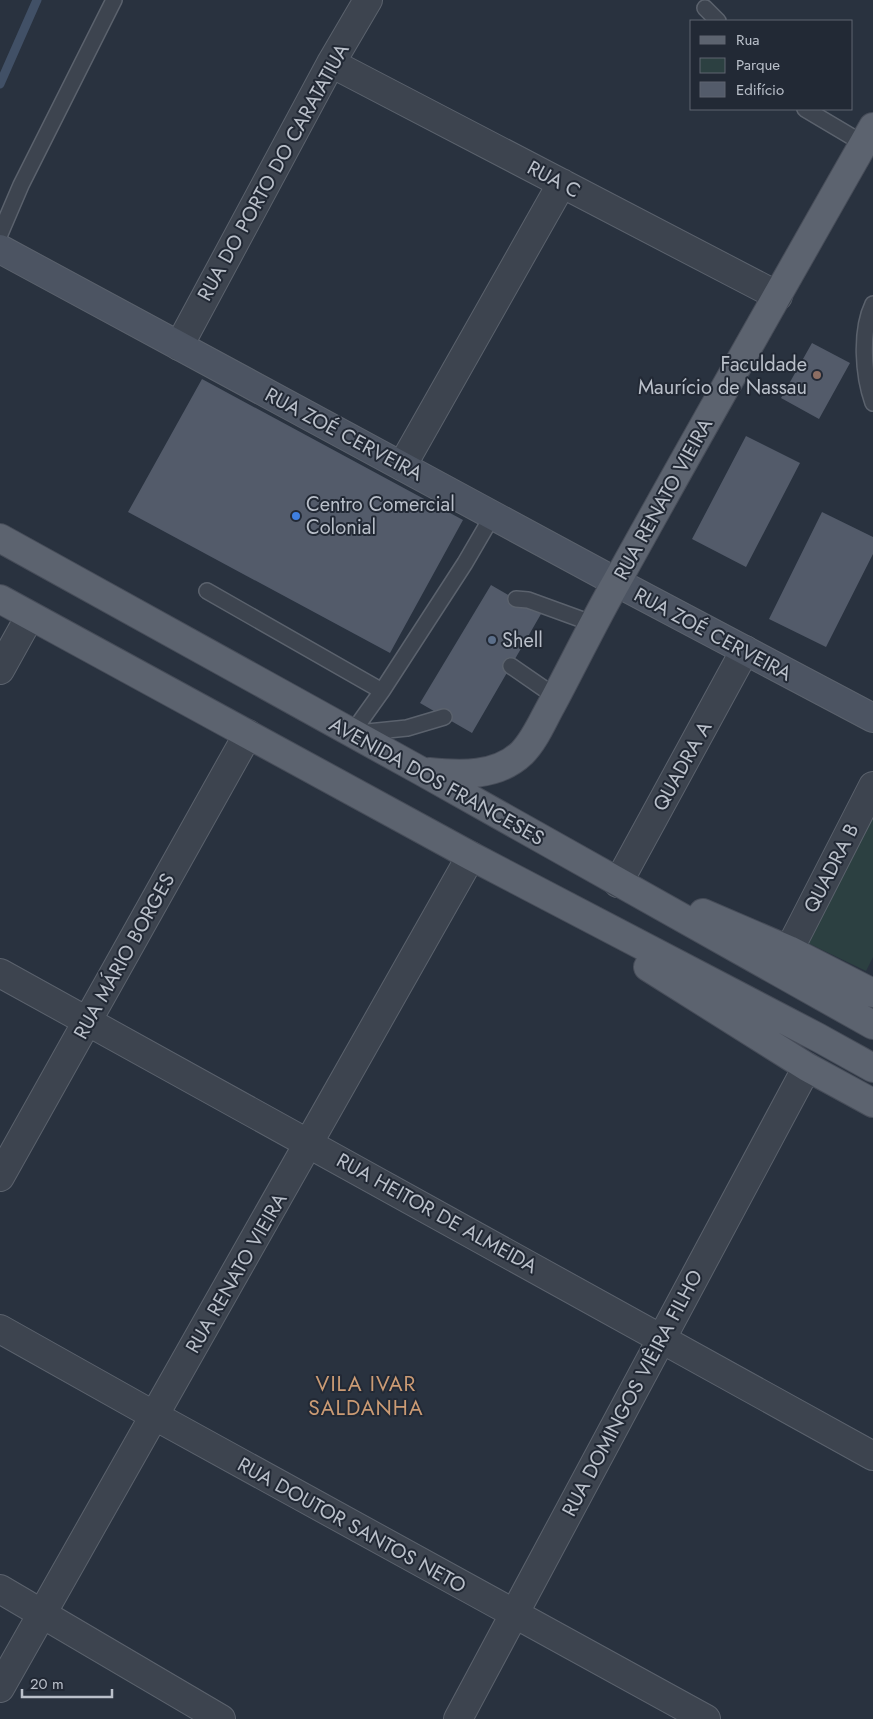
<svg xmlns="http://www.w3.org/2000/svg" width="873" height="1719" font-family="Jost,sans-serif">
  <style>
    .green { fill: #2c4041 }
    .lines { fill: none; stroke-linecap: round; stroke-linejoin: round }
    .stream { stroke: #415066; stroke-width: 9 }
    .building { fill: #535b6a }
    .lane-casing { stroke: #5b626d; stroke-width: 18 }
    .street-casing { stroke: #5b626d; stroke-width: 30 }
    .secondary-casing { stroke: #5b626d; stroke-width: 30 }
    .primary-casing { stroke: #474d59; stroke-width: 30 }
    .lane { stroke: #3d444f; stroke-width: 15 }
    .street { stroke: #3d444f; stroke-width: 28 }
    .secondary { stroke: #4c5462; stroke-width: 28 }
    .primary { stroke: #5c636f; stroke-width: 28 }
    .education-dot { fill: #8d6e63; stroke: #222935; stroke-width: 2 }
    .shop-dot { fill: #3f7fe0; stroke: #222935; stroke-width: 2 }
    .service-dot { fill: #5c6f8a; stroke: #222935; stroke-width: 2 }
    .labels { text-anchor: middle; stroke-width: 4; stroke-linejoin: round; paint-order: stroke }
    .street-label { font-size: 20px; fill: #bac0ca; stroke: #222935 }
    .poi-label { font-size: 20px; fill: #bac0ca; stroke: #222935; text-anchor: start }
    .neighbourhood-label { font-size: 21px; letter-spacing: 1px; fill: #cb9b74; stroke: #222935 }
  </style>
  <rect width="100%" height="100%" fill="#29323f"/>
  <!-- green -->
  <path class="green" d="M 873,814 L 873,957 L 866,971 L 808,943 Z"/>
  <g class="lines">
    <!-- stream -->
    <path class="stream" d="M 0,84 L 37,0"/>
  </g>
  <!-- building -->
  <path class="building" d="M 812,343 L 850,363 L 819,419 L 781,398 Z
    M 202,379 L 463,520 L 390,653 L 128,512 Z
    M 746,436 L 800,463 L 746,567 L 692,539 Z
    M 822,512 L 873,537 L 873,554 L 826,647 L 769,619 Z
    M 491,585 L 541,614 L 472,733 L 420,703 Z"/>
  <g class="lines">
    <!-- lane casing -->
    <g class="lane-casing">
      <path id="lane" d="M 705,8 L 718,21
        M 805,109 L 864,144
        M 0,234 L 21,185 L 114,0
        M 873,304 C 860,331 863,375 873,403
        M 207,591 L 382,691 L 465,563 L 493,515
        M 516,599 L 528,600 L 594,624
        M 511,666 L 556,697
        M 352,733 L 382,691
        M 358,733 L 407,728 L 444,717"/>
    </g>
    <!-- street casing -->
    <g class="street-casing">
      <path id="street" d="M 331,63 L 778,296
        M 179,346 L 331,63 L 368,0
        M 402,466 L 562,183
        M 0,670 L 30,616
        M 618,883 L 745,650
        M 789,950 L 873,786
        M 0,973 L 873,1456
        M 0,1177 L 248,734
        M 0,1329 L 155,1416 L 706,1719
        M 0,1589 L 221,1719
        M 0,1688 L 471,856
        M 458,1719 L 807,1067"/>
    </g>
    <!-- secondary casing -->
    <g class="secondary-casing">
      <path id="secondary" d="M 0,249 L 616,582 L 873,718"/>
    </g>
    <!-- primary casing -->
    <g class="primary-casing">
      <path id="primary" d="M 0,538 L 421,771 L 873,1025
        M 0,599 L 471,856 L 819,1038 L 873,1068
        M 429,772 C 460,775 497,777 522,753 C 535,740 543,720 552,704 C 574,663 594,621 617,581 C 701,429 787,278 873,127
        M 703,913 L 789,950 L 873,993
        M 648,967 L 807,1067 L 873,1103"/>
    </g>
    <!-- lane -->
    <use href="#lane" class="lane"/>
    <!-- street -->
    <use href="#street" class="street"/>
    <!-- secondary -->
    <use href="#secondary" class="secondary"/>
    <!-- primary -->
    <use href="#primary" class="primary"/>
  </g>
  <!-- markers -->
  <circle class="education-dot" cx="817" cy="375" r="5"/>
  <circle class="shop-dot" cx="296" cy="516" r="5"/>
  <circle class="service-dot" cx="492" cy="640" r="5"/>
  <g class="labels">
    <!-- street labels -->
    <g class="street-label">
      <text transform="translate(273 172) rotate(-61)" y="7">RUA DO PORTO DO CARATATIUA</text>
      <text transform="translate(554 179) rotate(28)" y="7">RUA C</text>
      <text transform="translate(344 434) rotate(28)" y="7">RUA ZOÉ CERVEIRA</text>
      <text transform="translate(663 499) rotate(-61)" y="7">RUA RENATO VIEIRA</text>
      <text transform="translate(713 634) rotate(28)" y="7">RUA ZOÉ CERVEIRA</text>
      <text transform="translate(682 766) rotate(-61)" y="7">QUADRA A</text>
      <text transform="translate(437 781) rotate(29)" y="7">AVENIDA DOS FRANCESES</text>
      <text transform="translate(831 868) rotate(-63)" y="7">QUADRA B</text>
      <text transform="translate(124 956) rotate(-61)" y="7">RUA MÁRIO BORGES</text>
      <text transform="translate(437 1213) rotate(29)" y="7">RUA HEITOR DE ALMEIDA</text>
      <text transform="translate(236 1273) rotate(-60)" y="7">RUA RENATO VIEIRA</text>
      <text transform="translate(632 1393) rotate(-62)" y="7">RUA DOMINGOS VIÊIRA FILHO</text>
      <text transform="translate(352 1525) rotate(29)" y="7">RUA DOUTOR SANTOS NETO</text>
    </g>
    <!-- poi labels -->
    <g class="poi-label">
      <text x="807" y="371" text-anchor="end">Faculdade<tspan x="807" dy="23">Maurício de Nassau</tspan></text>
      <text x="306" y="511">Centro Comercial<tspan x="306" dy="23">Colonial</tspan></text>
      <text x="502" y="647">Shell</text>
    </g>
    <!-- neighbourhood labels -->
    <g class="neighbourhood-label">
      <text x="366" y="1391">VILA IVAR<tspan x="366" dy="24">SALDANHA</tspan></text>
    </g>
  </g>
  <!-- legend -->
  <rect x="690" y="20" width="162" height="90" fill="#222935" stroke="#5f6571"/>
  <rect x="700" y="36" width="25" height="8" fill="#5c636f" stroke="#5f6571"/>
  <text x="736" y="45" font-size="15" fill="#bac0ca">Rua</text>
  <rect x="700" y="58" width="25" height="15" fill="#2c4041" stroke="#5f6571"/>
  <text x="736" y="70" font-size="15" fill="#bac0ca">Parque</text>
  <rect x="700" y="82" width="25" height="15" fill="#535b6a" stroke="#5f6571"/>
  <text x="736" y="95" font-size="15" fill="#bac0ca">Edifício</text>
  <!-- scale -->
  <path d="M22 1689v8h90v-8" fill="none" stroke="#bac0ca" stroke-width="2.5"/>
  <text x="30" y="1689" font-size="15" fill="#bac0ca" stroke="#222935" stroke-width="4" paint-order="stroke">20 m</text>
</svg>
